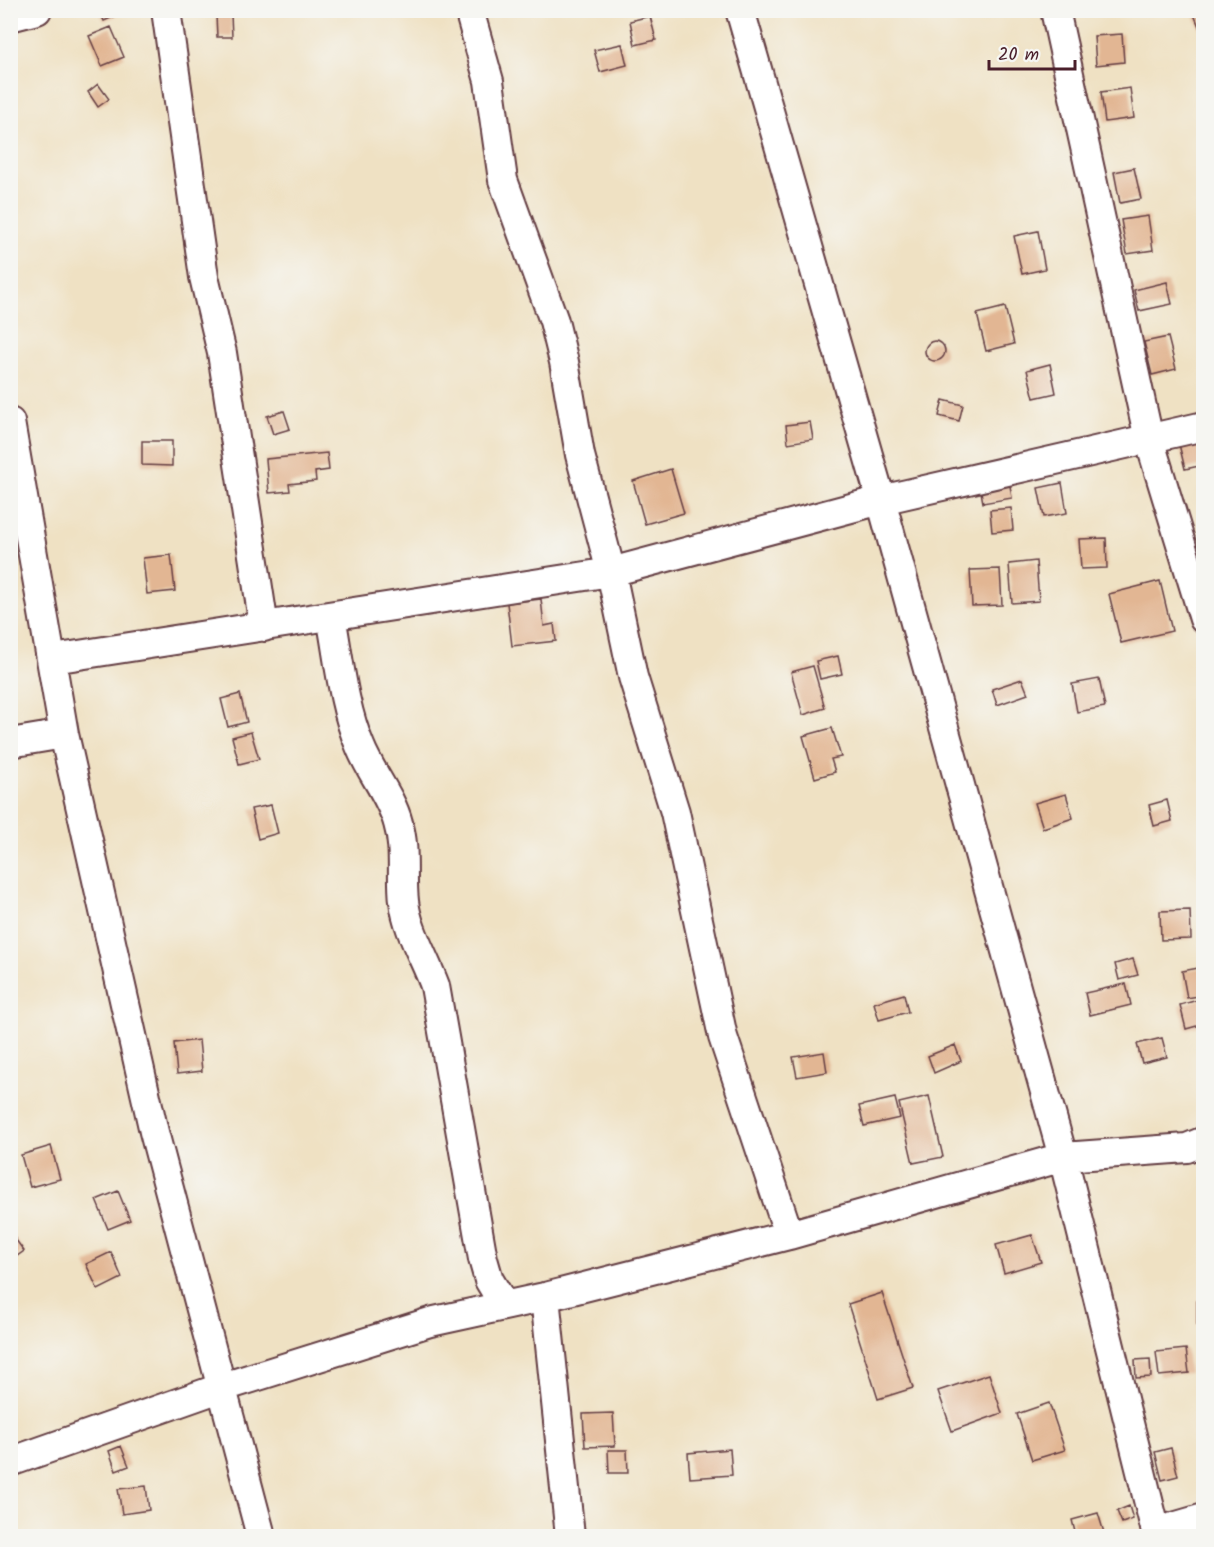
<svg xmlns="http://www.w3.org/2000/svg" width="1214" height="1547" font-family="Kalam,sans-serif">
  <style>
    .building { fill: #e2b693 }
    .lines { fill: none; stroke-linecap: round; stroke-linejoin: round }
    .minor-casing { stroke: #633c42; stroke-width: 32 }
    .minor { stroke: #fff; stroke-width: 28 }
  </style>
  <rect width="100%" height="100%" fill="#f6f6f2"/>
  <filter id="ink" filterUnits="userSpaceOnUse"><feTurbulence type="fractalNoise" baseFrequency=".0167" numOctaves="2"/><feDisplacementMap in="SourceGraphic" scale="12" xChannelSelector="R" yChannelSelector="G"/><feConvolveMatrix kernelMatrix="1 2 1 2 8 2 1 2 1" color-interpolation-filters="sRGB"/></filter>
  <filter id="wash" filterUnits="userSpaceOnUse"><feTurbulence type="fractalNoise" baseFrequency=".008" numOctaves="4" result="noise"/><feDisplacementMap in="SourceGraphic" scale="24" xChannelSelector="R" yChannelSelector="G"/><feGaussianBlur stdDeviation="1.35" result="paint"/><feColorMatrix in="noise" values="0 0 0 0 0 0 0 0 0 0 0 0 0 0 0 0 0 1.4 0 .05"/><feComposite in="paint" operator="in"/></filter>
  <g filter="url(#wash)">
    <rect width="100%" height="100%" fill="#efe1c3"/>
    <g id="blocks">
      <!-- building -->
      <path class="building" d="M 99,10 L 129,10 L 104,21 Z
        M 1204,10 L 1204,36 L 1203,36 L 1193,12 Z
        M 231,14 L 232,37 L 217,37 L 216,15 Z
        M 650,16 L 656,40 L 635,45 L 630,21 Z
        M 111,27 L 124,57 L 102,66 L 89,36 Z
        M 1122,34 L 1124,62 L 1096,65 L 1094,36 Z
        M 622,44 L 627,65 L 600,72 L 594,50 Z
        M 98,84 L 109,99 L 98,107 L 88,92 Z
        M 1130,88 L 1134,118 L 1105,122 L 1101,92 Z
        M 1134,168 L 1141,199 L 1120,203 L 1114,172 Z
        M 1148,216 L 1153,250 L 1127,254 L 1121,220 Z
        M 1038,231 L 1045,269 L 1022,274 L 1014,236 Z
        M 1167,282 L 1172,304 L 1139,311 L 1134,290 Z
        M 1005,307 L 1014,344 L 986,351 L 977,314 Z
        M 1168,337 L 1176,369 L 1152,375 L 1144,342 Z
        M925 351a10 10 0 1 1 20 0a10 10 0 1 1-20 0Z
        M 1050,364 L 1056,393 L 1034,398 L 1027,370 Z
        M 943,400 L 963,405 L 959,421 L 939,416 Z
        M 284,411 L 290,429 L 273,434 L 267,416 Z
        M 810,422 L 813,439 L 788,443 L 786,425 Z
        M 1204,439 L 1204,465 L 1185,469 L 1179,444 Z
        M 142,441 L 172,441 L 172,466 L 142,465 Z
        M 327,453 L 329,470 L 315,472 L 316,481 L 289,484 L 290,491 L 269,493 L 266,459 Z
        M 671,469 L 684,513 L 645,524 L 633,481 Z
        M 1008,474 L 1012,498 L 983,503 L 979,480 Z
        M 1062,483 L 1067,513 L 1044,517 L 1038,488 Z
        M 1011,508 L 1013,530 L 992,532 L 990,510 Z
        M 1106,538 L 1107,568 L 1081,569 L 1079,539 Z
        M 171,555 L 175,591 L 147,594 L 143,558 Z
        M 1036,561 L 1039,601 L 1012,603 L 1009,564 Z
        M 1000,569 L 1002,605 L 972,606 L 970,570 Z
        M 1160,581 L 1172,631 L 1121,643 L 1109,594 Z
        M 541,599 L 544,626 L 554,624 L 556,641 L 512,646 L 507,603 Z
        M 838,656 L 842,674 L 820,679 L 816,661 Z
        M 813,666 L 825,708 L 803,715 L 791,672 Z
        M 1022,679 L 1028,694 L 997,705 L 992,689 Z
        M 1099,679 L 1105,707 L 1077,712 L 1072,684 Z
        M 240,694 L 247,722 L 228,727 L 221,699 Z
        M 832,728 L 841,757 L 831,759 L 835,772 L 815,778 L 803,736 Z
        M 251,732 L 259,759 L 239,764 L 232,737 Z
        M 1066,794 L 1073,818 L 1043,828 L 1035,803 Z
        M 1167,800 L 1172,821 L 1154,826 L 1149,805 Z
        M 271,805 L 278,833 L 258,839 L 251,809 Z
        M 1190,910 L 1191,939 L 1161,940 L 1160,911 Z
        M 1133,959 L 1138,975 L 1119,980 L 1115,964 Z
        M 1204,967 L 1204,995 L 1187,998 L 1182,971 Z
        M 1126,984 L 1131,1005 L 1090,1015 L 1085,993 Z
        M 904,994 L 908,1012 L 879,1020 L 874,1003 Z
        M 1201,999 L 1204,1024 L 1186,1029 L 1180,1005 Z
        M 1162,1038 L 1167,1057 L 1142,1063 L 1137,1044 Z
        M 199,1040 L 202,1071 L 177,1074 L 174,1043 Z
        M 955,1045 L 961,1061 L 934,1073 L 928,1056 Z
        M 824,1052 L 827,1072 L 797,1077 L 793,1057 Z
        M 929,1096 L 943,1157 L 913,1163 L 899,1103 Z
        M 895,1098 L 900,1118 L 864,1126 L 859,1106 Z
        M 51,1146 L 60,1179 L 30,1187 L 21,1155 Z
        M 118,1191 L 130,1220 L 108,1229 L 96,1200 Z
        M 1032,1235 L 1041,1262 L 1004,1273 L 996,1245 Z
        M 13,1236 L 24,1251 L 10,1261 L 10,1238 Z
        M 111,1252 L 122,1278 L 98,1290 L 86,1264 Z
        M 882,1293 L 913,1388 L 878,1399 L 848,1304 Z
        M 1197,1301 L 1204,1301 L 1204,1325 L 1197,1325 Z
        M 1186,1349 L 1189,1373 L 1159,1376 L 1156,1352 Z
        M 1150,1359 L 1151,1377 L 1136,1378 L 1135,1360 Z
        M 989,1374 L 1002,1413 L 952,1431 L 938,1391 Z
        M 1049,1403 L 1065,1450 L 1032,1460 L 1017,1414 Z
        M 613,1413 L 615,1446 L 585,1447 L 583,1414 Z
        M 121,1446 L 129,1466 L 116,1471 L 109,1451 Z
        M 1171,1448 L 1178,1476 L 1162,1480 L 1155,1452 Z
        M 730,1449 L 732,1475 L 690,1478 L 688,1453 Z
        M 608,1450 L 627,1450 L 628,1473 L 609,1473 Z
        M 146,1486 L 149,1510 L 122,1514 L 118,1489 Z
        M 1129,1506 L 1133,1519 L 1122,1523 L 1117,1511 Z
        M 1098,1513 L 1105,1536 L 1076,1536 L 1072,1520 Z"/>
    </g>
  </g>
  <g filter="url(#ink)">
    <use href="#blocks" fill-opacity="0" stroke="#633c42" stroke-width="1.5"/>
    <g class="lines">
      <!-- minor casing -->
      <g class="minor-casing">
        <path id="minor" d="M 166,10 L 204,277 L 222,353 L 264,627
          M 469,10 L 489,81 L 503,180 L 554,321 L 564,362 L 580,455 L 611,572 L 633,677 L 675,812 L 723,1037 L 789,1235
          M 740,10 L 881,500 L 1063,1157 L 1157,1536
          M 1055,10 L 1149,439 L 1204,619
          M 10,17 L 37,10
          M 10,422 L 64,734 L 154,1132 L 261,1536
          M 331,616 C 339,659 343,706 360,746 C 370,772 391,796 398,823 C 406,849 401,875 404,901 C 407,930 425,958 435,986 L 483,1259 L 489,1280 L 504,1305
          M 53,659 L 611,572 L 881,500 L 1204,426
          M 10,743 L 64,734
          M 545,1297 L 570,1536
          M 10,1462 L 220,1388 L 430,1322 L 545,1297 L 789,1235 L 1063,1157 L 1187,1148 L 1204,1141
          M 1156,1532 L 1204,1518"/>
      </g>
      <!-- minor -->
      <use href="#minor" class="minor"/>
    </g>
  </g>
  <!-- margin -->
  <rect width="1214" height="1547" fill="none" stroke="#f6f6f2" stroke-width="36"/>
  <!-- scale -->
  <path d="M989 60v9h86v-9" fill="none" stroke="#4a1f2b" stroke-width="3"/>
  <text x="998" y="60" font-size="18" fill="#4a1f2b" stroke="#f6f6f2" stroke-width="4.5" paint-order="stroke">20 m</text>
</svg>
